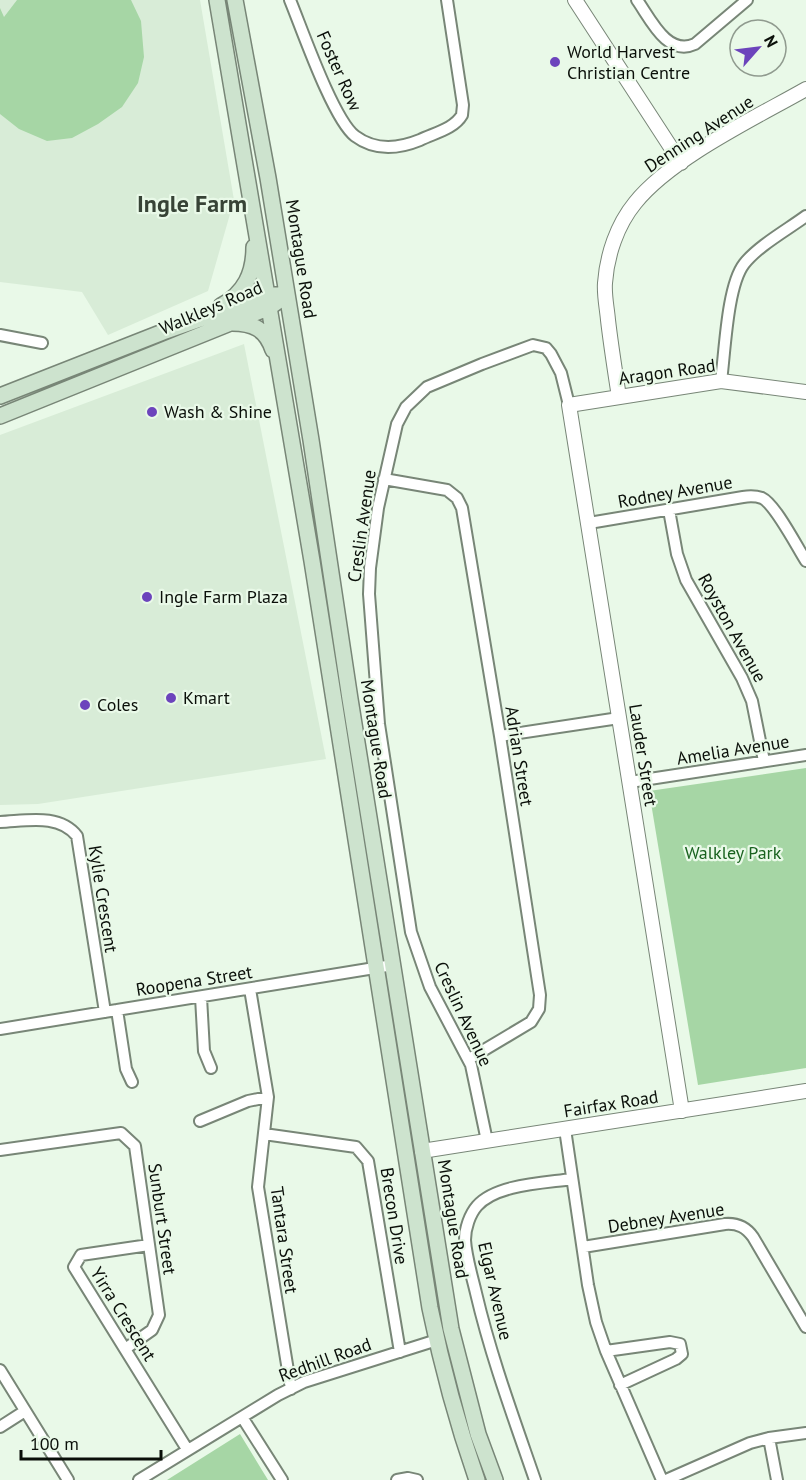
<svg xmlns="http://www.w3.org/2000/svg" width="806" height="1480" font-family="'PT Sans',sans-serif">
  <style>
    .built { fill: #d8ecd7 }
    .green { fill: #a6d6a5 }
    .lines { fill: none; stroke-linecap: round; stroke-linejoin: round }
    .minor-casing { stroke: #788677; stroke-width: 14 }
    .tertiary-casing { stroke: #788677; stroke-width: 16 }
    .secondary-casing { stroke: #788677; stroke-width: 18 }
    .minor { stroke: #fff; stroke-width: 10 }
    .tertiary { stroke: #fff; stroke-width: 14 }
    .secondary { stroke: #cde3ce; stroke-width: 15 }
    .poi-dot { fill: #6c44bc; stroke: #e9f9e8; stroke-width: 2 }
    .labels { text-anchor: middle; stroke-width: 4.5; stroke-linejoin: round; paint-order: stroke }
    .poi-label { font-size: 18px; fill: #0a0f09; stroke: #e9f9e8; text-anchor: start }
    .street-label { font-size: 18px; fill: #0a0f09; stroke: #e9f9e8 }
    .park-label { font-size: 18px; fill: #19621f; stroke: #e9f9e8 }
    .district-label { font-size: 24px; font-weight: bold; fill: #374336; stroke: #e9f9e8 }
  </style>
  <rect width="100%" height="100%" fill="#e9f9e8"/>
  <!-- built -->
  <path class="built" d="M 0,0 L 200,0 L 234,200 L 208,291 L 108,335 L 82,292 L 0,282 Z
    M 244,344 L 326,759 L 38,804 L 0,805 L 0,435 Z"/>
  <!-- green -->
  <path class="green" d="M 17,0 L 131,0 L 141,21 L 144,57 L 138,83 L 122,107 L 98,124 L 72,138 L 47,141 L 19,129 L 0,114 L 0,8 L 4,17 Z
    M 806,768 L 806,1068 L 698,1085 L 649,791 Z
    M 240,1434 L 268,1480 L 167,1480 Z"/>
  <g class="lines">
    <!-- minor casing -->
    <g class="minor-casing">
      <path id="minor" d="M 290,0 C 302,29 333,119 355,136 C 375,151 398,149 420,140 C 434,133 454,129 462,115 L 463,105 L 447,0
        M 637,0 C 650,18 667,57 695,44 L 747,0
        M 0,335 L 42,343
        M 721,381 C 725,352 727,286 744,264 C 758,246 787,230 806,216
        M 384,479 L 447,490 L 457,498 L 462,508 L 500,736 L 540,995 L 539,1009 L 531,1022 L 469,1059
        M 669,510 L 677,554 L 686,580 L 742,678 L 752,701 L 764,761
        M 589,523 L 743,497 C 749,496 756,496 762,498 C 775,504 797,547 806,561
        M 500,736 L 619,718
        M 630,782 L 806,755
        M 0,822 C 26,821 59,813 77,836 L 105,1012
        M 250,989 L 268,1097 L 258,1187 L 291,1389
        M 201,997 L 204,1051 L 211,1068
        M 117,1010 L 126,1069 L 132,1082
        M 0,1029 L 393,965
        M 200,1121 L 248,1101 L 268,1097
        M 565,1129 L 588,1285 L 596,1322 L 606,1351 L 662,1480
        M 264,1134 L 356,1147 L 368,1161 L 400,1352
        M 487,1141 L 471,1065 L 430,987 L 411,932 L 379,724 L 369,594 L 370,568 L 378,508 L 397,424 L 406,407 L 427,387 L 482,364 L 533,345 L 546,348 L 551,354 L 561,373 L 569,405
        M 0,1150 L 121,1133 L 135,1146 L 159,1315 L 152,1330 L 125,1349
        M 149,1245 L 81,1255 L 74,1267 L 187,1449
        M 583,1247 L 725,1224 C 738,1223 746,1227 753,1237 L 806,1327
        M 606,1351 L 670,1342 L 680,1344 L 682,1354 L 676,1359 L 620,1385
        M 0,1370 L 68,1480
        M 242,1417 L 282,1480
        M 0,1427 L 25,1411
        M 769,1438 L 777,1480
        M 139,1480 L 278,1395 L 304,1382 L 437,1340
        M 397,1480 L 408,1478 L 417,1480
        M 535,1480 C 514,1419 491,1357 476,1293 C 472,1276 466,1257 465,1240 C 465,1228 470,1214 477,1206 C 496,1184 545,1183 572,1179
        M 666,1480 L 750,1443 L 769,1438 L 806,1433"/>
    </g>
    <!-- tertiary casing -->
    <g class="tertiary-casing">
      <path id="tertiary" d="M 575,0 L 681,163
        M 619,397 C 615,371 611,346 608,320 C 607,308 604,295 605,283 C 607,255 617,225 635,203 C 671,158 755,118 806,89
        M 682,1111 L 569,405 L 721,381 L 806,392
        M 422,1151 L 806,1091"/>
    </g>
    <!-- secondary casing -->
    <g class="secondary-casing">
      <path id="secondary" d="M 217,0 L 312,561 L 430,1308 C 442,1367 457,1423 477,1480
        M 235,0 L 268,178 L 311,440 L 350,699 L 451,1329 L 478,1434 L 495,1480
        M 221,306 C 245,293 254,273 254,247
        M 232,323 C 253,323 266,329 273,350
        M 0,396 L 163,332 L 268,295 L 278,295
        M 0,416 L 270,307 L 277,302"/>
    </g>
    <!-- minor -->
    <use href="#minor" class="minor"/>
    <!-- tertiary -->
    <use href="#tertiary" class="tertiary"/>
    <!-- secondary -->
    <use href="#secondary" class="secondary"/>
  </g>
  <!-- markers -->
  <g class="poi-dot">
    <circle cx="555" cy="62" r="6"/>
    <circle cx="152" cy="412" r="6"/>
    <circle cx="147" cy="597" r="6"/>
    <circle cx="171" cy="698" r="6"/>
    <circle cx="85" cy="705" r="6"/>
  </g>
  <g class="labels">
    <!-- poi labels -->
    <g class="poi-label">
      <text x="567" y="58">World Harvest<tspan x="567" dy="21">Christian Centre</tspan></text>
      <text x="164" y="418">Wash &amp; Shine</text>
      <text x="159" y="603">Ingle Farm Plaza</text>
      <text x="183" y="704">Kmart</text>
      <text x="97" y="711">Coles</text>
    </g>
    <!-- street labels -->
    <g class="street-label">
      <text transform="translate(339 71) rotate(66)" y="6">Foster Row</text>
      <text transform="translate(699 134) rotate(-33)" y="6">Denning Avenue</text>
      <text transform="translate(301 259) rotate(81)" y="6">Montague Road</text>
      <text transform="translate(211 308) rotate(-23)" y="6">Walkleys Road</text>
      <text transform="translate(667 372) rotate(-8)" y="6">Aragon Road</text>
      <text transform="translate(675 492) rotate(-10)" y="6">Rodney Avenue</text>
      <text transform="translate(362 526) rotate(-82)" y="6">Creslin Avenue</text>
      <text transform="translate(732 628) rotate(61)" y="6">Royston Avenue</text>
      <text transform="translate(376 739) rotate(81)" y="6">Montague Road</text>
      <text transform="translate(733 750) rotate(-9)" y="6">Amelia Avenue</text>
      <text transform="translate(643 755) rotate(81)" y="6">Lauder Street</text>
      <text transform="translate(519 756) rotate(81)" y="6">Adrian Street</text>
      <text transform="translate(103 899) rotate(81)" y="6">Kylie Crescent</text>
      <text transform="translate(194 981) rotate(-9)" y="6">Roopena Street</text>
      <text transform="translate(463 1014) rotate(65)" y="6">Creslin Avenue</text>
      <text transform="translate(611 1104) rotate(-9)" y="6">Fairfax Road</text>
      <text transform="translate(394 1216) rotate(81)" y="6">Brecon Drive</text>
      <text transform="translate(666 1218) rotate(-9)" y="6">Debney Avenue</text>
      <text transform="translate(162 1219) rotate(82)" y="6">Sunburt Street</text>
      <text transform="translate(453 1219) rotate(81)" y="6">Montague Road</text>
      <text transform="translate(284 1240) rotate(82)" y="6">Tantara Street</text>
      <text transform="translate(495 1291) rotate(77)" y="6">Elgar Avenue</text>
      <text transform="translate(123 1314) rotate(58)" y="6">Yirra Crescent</text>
      <text transform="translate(325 1360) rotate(-20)" y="6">Redhill Road</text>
    </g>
    <!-- park labels -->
    <g class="park-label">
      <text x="733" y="859">Walkley Park</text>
    </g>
    <!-- district labels -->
    <g class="district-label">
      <text x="192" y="212">Ingle Farm</text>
    </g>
  </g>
  <!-- north arrow -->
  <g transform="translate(758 48) rotate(62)"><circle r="28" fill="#e9f9e8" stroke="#909b8f" stroke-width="1.5"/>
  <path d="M0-4.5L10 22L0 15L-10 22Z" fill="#6c44bc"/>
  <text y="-9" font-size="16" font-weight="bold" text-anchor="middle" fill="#0a0f09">N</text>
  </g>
  <!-- scale -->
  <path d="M21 1450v9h140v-9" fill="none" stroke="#0a0f09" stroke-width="3"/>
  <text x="30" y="1450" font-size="18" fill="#0a0f09" stroke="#e9f9e8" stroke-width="4.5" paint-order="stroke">100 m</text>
</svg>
